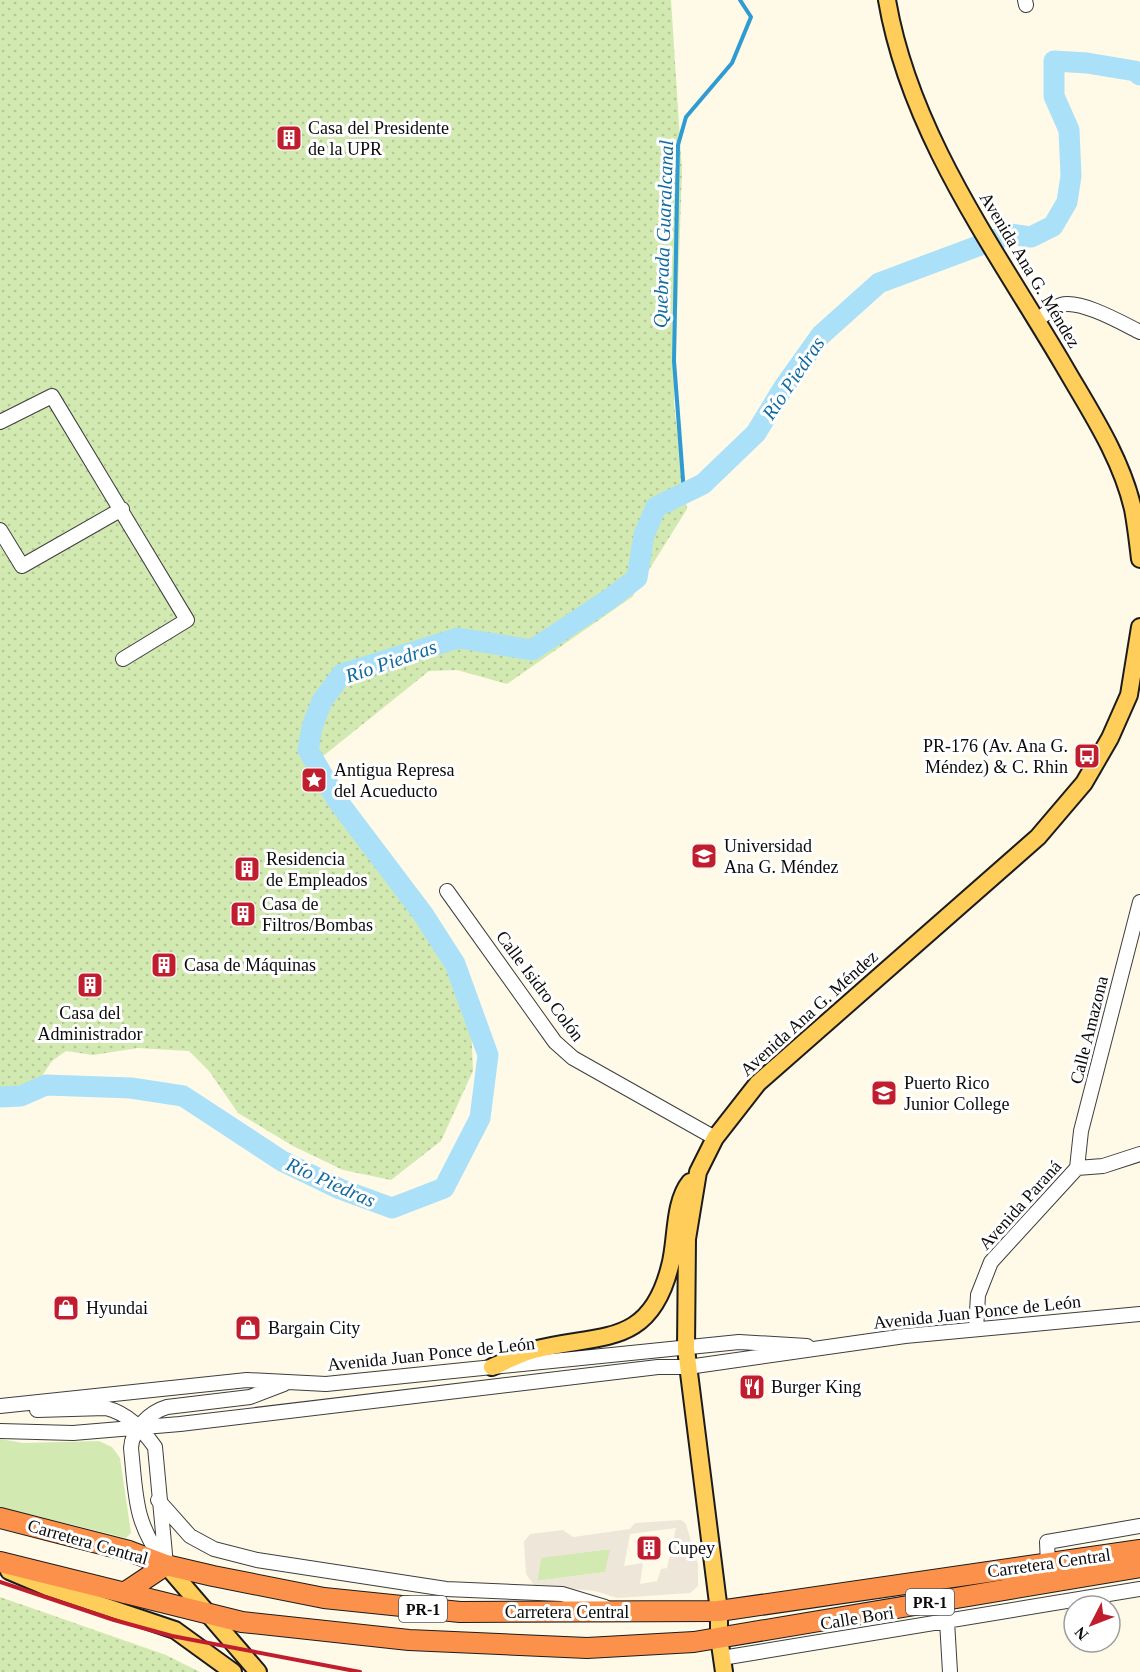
<svg xmlns="http://www.w3.org/2000/svg" width="1140" height="1672" font-family="'Times New Roman',serif">
  <style>
    .grass { fill: #d2eab1 }
    .park { fill: url(#park-dots) }
    .plaza { fill: #eee7d9; fill-rule: evenodd }
    .lines { fill: none; stroke-linecap: round; stroke-linejoin: round }
    .stream { stroke: #2f9bd3; stroke-width: 4 }
    .river { stroke: #abe0f9; stroke-width: 21 }
    .minor-casing { stroke: #3e3e3e; stroke-width: 16 }
    .major-casing { stroke: #1c1c1c; stroke-width: 20 }
    .highway-casing { stroke: #1c1c1c; stroke-width: 22 }
    .minor { stroke: #fff; stroke-width: 14 }
    .major { stroke: #ffcd59; stroke-width: 16 }
    .highway { stroke: #fb914a; stroke-width: 20 }
    .rail { stroke: #c01e2f; stroke-width: 4 }
    .labels { text-anchor: middle; stroke-width: 6; stroke-linejoin: round; paint-order: stroke }
    .shield { fill: #fff; stroke: #545454; stroke-width: 1.5 }
    .shield-label { font-size: 16px; font-weight: bold; fill: #0b0b0b }
    .poi-label { font-size: 18px; fill: #0b0b0b; stroke: #fff; text-anchor: start }
    .street-label { font-size: 18px; fill: #0b0b0b; stroke: #fff }
    .water-label { font-size: 20px; font-style: italic; fill: #106aa0; stroke: #fff }
  </style>
  <defs>
    <pattern id="park-dots" width="8" height="8" patternUnits="userSpaceOnUse" patternTransform="scale(1.5)"><rect width="8" height="8" fill="#d2eab1"/><path d="M2 2h.1M6 6h.1" fill="none" stroke="#b3c797" stroke-width="1.8" stroke-linecap="round"/></pattern>
  </defs>
  <rect width="100%" height="100%" fill="#fff9e8"/>
  <!-- grass -->
  <path class="grass" d="M 0,1439 L 23,1443 L 99,1441 L 112,1447 L 120,1458 L 131,1533 L 126,1538 L 0,1507 Z
    M 611,1549 L 606,1572 L 537,1581 L 541,1557 Z"/>
  <!-- park -->
  <path class="park" d="M 0,0 L 671,0 L 682,171 L 674,404 L 687,509 L 632,597 L 507,684 L 457,670 L 429,671 L 317,761 L 323,774 L 428,914 L 470,993 L 473,1071 L 441,1141 L 391,1180 L 343,1170 L 293,1146 L 238,1113 L 209,1071 L 189,1051 L 138,1048 L 93,1055 L 66,1051 L 52,1061 L 23,1104 L 0,1092 Z
    M 0,1597 L 166,1655 L 200,1672 L 0,1672 Z"/>
  <!-- plaza -->
  <path class="plaza" d="M 681,1520 L 686,1524 L 698,1565 L 698,1586 L 690,1593 L 617,1598 L 595,1591 L 534,1585 L 526,1574 L 524,1542 L 530,1534 L 563,1530 L 573,1537 L 630,1529 L 635,1523 ZM 676,1528 L 667,1568 L 661,1569 L 657,1581 L 640,1584 L 643,1563 L 624,1566 L 630,1534 ZM 610,1549 L 605,1572 L 537,1581 L 541,1558 Z"/>
  <g class="lines">
    <!-- stream -->
    <path class="stream" d="M 684,493 L 674,361 L 678,145 L 686,117 L 732,63 L 751,17 L 740,0"/>
    <!-- river -->
    <path class="river" d="M 0,1097 L 21,1096 L 46,1085 L 131,1088 L 183,1096 L 282,1161 L 340,1189 L 392,1208 L 444,1188 L 480,1118 L 488,1055 L 455,964 L 423,914 L 337,800 L 308,750 L 312,727 L 322,701 L 342,674 L 458,638 L 532,650 L 608,600 L 637,578 L 644,535 L 656,507 L 703,484 L 756,433 L 784,387 L 821,335 L 879,283 L 1010,234 L 1031,237 L 1053,226 L 1067,202 L 1071,176 L 1069,130 L 1054,96 L 1054,61 L 1087,63 L 1135,71 L 1140,75"/>
    <!-- minor casing -->
    <g class="minor-casing">
      <path id="minor" d="M 1025,0 L 1026,5
        M 1037,320 C 1044,315 1053,307 1061,305 C 1080,299 1122,323 1140,332
        M 0,422 L 52,396 L 187,620 L 123,659
        M 0,530 L 22,566 L 122,509
        M 447,891 L 555,1042 L 573,1058 L 715,1138
        M 1077,1168 L 1081,1131 L 1140,902
        M 976,1329 L 978,1295 L 991,1262 L 1077,1168 L 1103,1166 L 1140,1154
        M 0,1406 L 247,1380 L 326,1384 L 739,1342 L 807,1346
        M 37,1410 L 106,1408 C 127,1413 142,1429 155,1447 L 166,1565
        M 0,1431 L 73,1433 L 180,1424 L 658,1367 L 688,1367 L 905,1336 L 1140,1314
        M 158,1500 L 190,1536 L 214,1549 L 257,1560 L 446,1589 L 562,1594 L 605,1607
        M 165,1563 C 134,1523 136,1496 131,1448 C 132,1429 150,1412 167,1407 L 250,1397 L 284,1384
        M 1048,1564 L 1047,1542 L 1140,1526
        M 947,1621 L 950,1672
        M 722,1658 L 1140,1589"/>
    </g>
    <!-- major casing -->
    <g class="major-casing">
      <path id="major" d="M 887,0 C 910,135 996,250 1064,366 C 1090,411 1121,457 1133,509 C 1136,525 1138,542 1140,559
        M 492,1367 C 505,1362 517,1355 530,1351 C 597,1332 649,1351 670,1266 C 677,1241 673,1203 690,1182
        M 166,1565 L 258,1672
        M 9,1571 L 47,1587 L 175,1630 L 233,1672
        M 724,1672 L 719,1637 L 719,1611 L 686,1349 L 687,1239 L 698,1172 L 715,1138 L 758,1083 L 1038,837 L 1084,783 L 1110,738 L 1129,695 L 1140,627"/>
    </g>
    <!-- highway casing -->
    <g class="highway-casing">
      <path id="highway" d="M 0,1518 L 129,1551 L 166,1565 L 213,1576 L 324,1598 L 460,1612 L 719,1611 L 1140,1550
        M 0,1562 L 242,1622 L 409,1640 L 587,1648 L 694,1642 L 1140,1567
        M 124,1593 L 166,1565"/>
    </g>
    <!-- minor -->
    <use href="#minor" class="minor"/>
    <!-- major -->
    <use href="#major" class="major"/>
    <!-- highway -->
    <use href="#highway" class="highway"/>
    <!-- rail -->
    <path class="rail" d="M 0,1582 L 114,1620 L 172,1636 L 360,1672"/>
  </g>
  <!-- icons -->
  <defs>
    <g id="building-square" transform="scale(1.35)"><rect x="-9" y="-9" width="18" height="18" rx="4" fill="#c01e2f" stroke="#fff"/><path d="M-4-6H4V6H1V3H-1V6H-4ZM-2.5-4.3h1.7v1.8h-1.7ZM.8-4.3h1.7v1.8H.8ZM-2.5-1h1.7V.8h-1.7ZM.8-1h1.7V.8H.8Z" fill="#fff"/></g>
    <g id="bus-square" transform="scale(1.35)"><rect x="-9" y="-9" width="18" height="18" rx="4" fill="#c01e2f" stroke="#fff"/><path d="M-5-6H5V4H4V6H2V4H-2V6H-4V4H-5ZM-3.5-4V0h7V-4ZM-3.5 1.2v1.5H-2V1.2ZM2 1.2v1.5H3.5V1.2Z" fill="#fff"/></g>
    <g id="sight-square" transform="scale(1.35)"><rect x="-9" y="-9" width="18" height="18" rx="4" fill="#c01e2f" stroke="#fff"/><path d="M0-6L1.8-2.2L6-1.7L2.9 1.2L3.7 5.4L0 3.3L-3.7 5.4L-2.9 1.2L-6-1.7L-1.8-2.2Z" fill="#fff"/></g>
    <g id="university-square" transform="scale(1.35)"><rect x="-9" y="-9" width="18" height="18" rx="4" fill="#c01e2f" stroke="#fff"/><path d="M0-5L7-2L0 1L-7-2ZM-4 1L0 2.5L4 1V4Q0 6-4 4Z" fill="#fff"/></g>
    <g id="school-square" transform="scale(1.35)"><rect x="-9" y="-9" width="18" height="18" rx="4" fill="#c01e2f" stroke="#fff"/><path d="M0-5L7-2L0 1L-7-2ZM-4 1L0 2.5L4 1V4Q0 6-4 4Z" fill="#fff"/></g>
    <g id="shop-square" transform="scale(1.35)"><rect x="-9" y="-9" width="18" height="18" rx="4" fill="#c01e2f" stroke="#fff"/><path d="M-5-2.5h2.3a2.7 3.5 0 0 1 5.4 0H5L5.5 6h-11ZM-1.5-2.5h3a1.5 2.3 0 0 0-3 0Z" fill="#fff"/></g>
    <g id="restaurant-square" transform="scale(1.35)"><rect x="-9" y="-9" width="18" height="18" rx="4" fill="#c01e2f" stroke="#fff"/><path d="M-5-6h1v4h1v-4h1v4h1v-4h1v5L-1.5 .5V6h-2V.5L-5-1ZM5-6V6H3V1.5H1.5Q1.5-4 5-6Z" fill="#fff"/></g>
  </defs>
  <g fill-rule="evenodd">
    <use href="#building-square" x="289" y="138"/>
    <use href="#bus-square" x="1087" y="756"/>
    <use href="#sight-square" x="314" y="780"/>
    <use href="#university-square" x="704" y="856"/>
    <use href="#building-square" x="247" y="869"/>
    <use href="#building-square" x="243" y="914"/>
    <use href="#building-square" x="164" y="965"/>
    <use href="#building-square" x="90" y="985"/>
    <use href="#school-square" x="884" y="1093"/>
    <use href="#shop-square" x="66" y="1308"/>
    <use href="#shop-square" x="248" y="1328"/>
    <use href="#restaurant-square" x="752" y="1387"/>
    <use href="#building-square" x="649" y="1548"/>
  </g>
  <g class="labels">
    <!-- shield labels -->
    <g class="shield">
      <rect x="906" y="1589" width="48" height="26" rx="4.5"/>
      <rect x="399" y="1596" width="48" height="26" rx="4.5"/>
    </g>
    <g class="shield-label">
      <text x="930" y="1608">PR-1</text>
      <text x="423" y="1615">PR-1</text>
    </g>
    <!-- poi labels -->
    <g class="poi-label">
      <text x="308" y="134">Casa del Presidente<tspan x="308" dy="21">de la UPR</tspan></text>
      <text x="1068" y="752" text-anchor="end">PR-176 (Av. Ana G.<tspan x="1068" dy="21">Méndez) &amp; C. Rhin</tspan></text>
      <text x="334" y="776">Antigua Represa<tspan x="334" dy="21">del Acueducto</tspan></text>
      <text x="724" y="852">Universidad<tspan x="724" dy="21">Ana G. Méndez</tspan></text>
      <text x="266" y="865">Residencia<tspan x="266" dy="21">de Empleados</tspan></text>
      <text x="262" y="910">Casa de<tspan x="262" dy="21">Filtros/Bombas</tspan></text>
      <text x="184" y="971">Casa de Máquinas</text>
      <text x="90" y="1019" text-anchor="middle">Casa del<tspan x="90" dy="21">Administrador</tspan></text>
      <text x="904" y="1089">Puerto Rico<tspan x="904" dy="21">Junior College</tspan></text>
      <text x="86" y="1314">Hyundai</text>
      <text x="268" y="1334">Bargain City</text>
      <text x="771" y="1393">Burger King</text>
      <text x="668" y="1554">Cupey</text>
    </g>
    <!-- street labels -->
    <g class="street-label">
      <text transform="translate(1030 270) rotate(59)" y="6">Avenida Ana G. Méndez</text>
      <text transform="translate(540 986) rotate(53)" y="6">Calle Isidro Colón</text>
      <text transform="translate(809 1013) rotate(-42)" y="6">Avenida Ana G. Méndez</text>
      <text transform="translate(1089 1030) rotate(-76)" y="6">Calle Amazona</text>
      <text transform="translate(1020 1205) rotate(-48)" y="6">Avenida Paraná</text>
      <text transform="translate(977 1312) rotate(-6)" y="6">Avenida Juan Ponce de León</text>
      <text transform="translate(431 1354) rotate(-6)" y="6">Avenida Juan Ponce de León</text>
      <text transform="translate(88 1542) rotate(16)" y="6">Carretera Central</text>
      <text transform="translate(1049 1563) rotate(-8)" y="6">Carretera Central</text>
      <text x="567" y="1618">Carretera Central</text>
      <text transform="translate(857 1618) rotate(-9)" y="6">Calle Bori</text>
    </g>
    <!-- water labels -->
    <g class="water-label">
      <text transform="translate(663 234) rotate(-88)" y="7">Quebrada Guaralcanal</text>
      <text transform="translate(793 378) rotate(-56)" y="7">Río Piedras</text>
      <text transform="translate(391 661) rotate(-19)" y="7">Río Piedras</text>
      <text transform="translate(331 1182) rotate(24)" y="7">Río Piedras</text>
    </g>
  </g>
  <!-- north arrow -->
  <g transform="translate(1092 1624) rotate(228)"><circle r="28" fill="#ffffff" stroke="#9d9d9d" stroke-width="1.5"/>
  <path d="M0-4.5L10 22L0 15L-10 22Z" fill="#c01e2f"/>
  <text y="-9" font-size="16" font-weight="bold" text-anchor="middle" fill="#0b0b0b">N</text>
  </g>
</svg>
